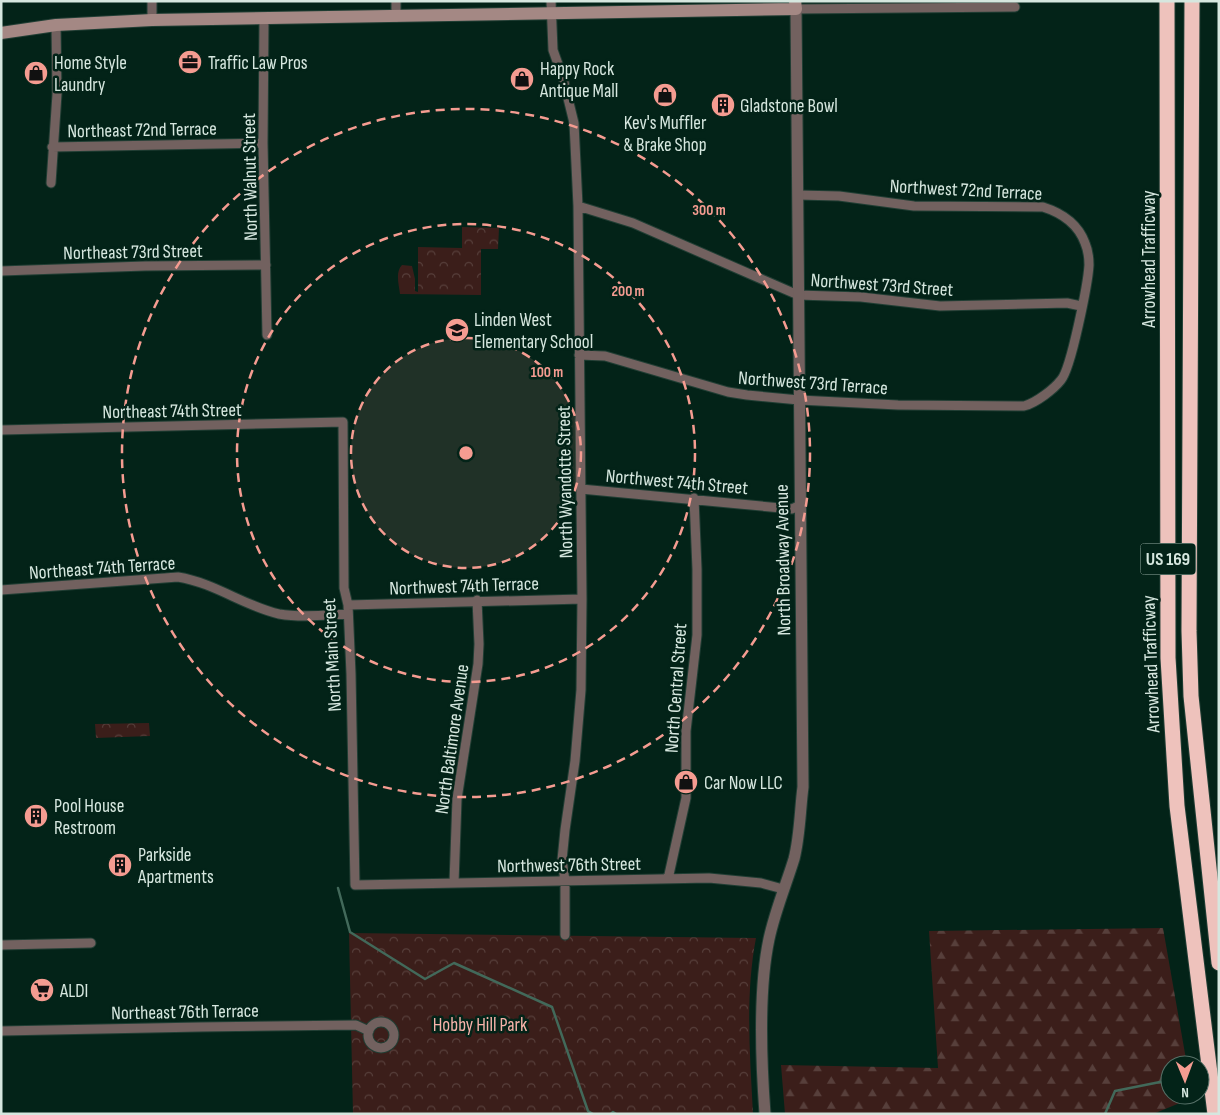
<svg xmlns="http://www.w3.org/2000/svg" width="1220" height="1115" font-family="'Sofia Sans Condensed',sans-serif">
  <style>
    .forest { fill: url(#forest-firs) }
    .park { fill: url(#park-crowns) }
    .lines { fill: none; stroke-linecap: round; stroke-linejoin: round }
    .stream { stroke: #42695a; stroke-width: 2.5 }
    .minor-casing { stroke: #213e34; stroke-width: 11 }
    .tertiary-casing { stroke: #213e34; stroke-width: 13 }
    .secondary-casing { stroke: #213e34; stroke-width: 14 }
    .motorway-casing { stroke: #213e34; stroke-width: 17 }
    .minor { stroke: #72615f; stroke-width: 9 }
    .tertiary { stroke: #72615f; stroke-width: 11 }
    .secondary { stroke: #a48884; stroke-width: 12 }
    .motorway { stroke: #eec2bc; stroke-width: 15 }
    .ring { fill: none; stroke: #f59c91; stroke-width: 2.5; stroke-dasharray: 9 6 }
    .labels { text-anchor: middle; stroke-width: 5; stroke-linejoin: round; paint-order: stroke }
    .shield { fill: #032318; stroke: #97aca3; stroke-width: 1 }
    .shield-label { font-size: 18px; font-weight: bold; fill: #d6e7df }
    .poi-label { font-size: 19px; fill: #d6e7df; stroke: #032318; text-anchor: start }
    .street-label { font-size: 19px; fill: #d6e7df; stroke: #032318 }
    .park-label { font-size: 19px; fill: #f7b3aa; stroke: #032318 }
    .centre { fill: #f59c91; stroke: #032318; stroke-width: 2.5 }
    .ring-label { font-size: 15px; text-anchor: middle; font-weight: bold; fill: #f59c91; stroke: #032318; stroke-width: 5; stroke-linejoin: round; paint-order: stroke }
  </style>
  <defs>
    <pattern id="forest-firs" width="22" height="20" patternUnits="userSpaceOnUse" patternTransform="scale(1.25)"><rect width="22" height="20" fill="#3b1e1a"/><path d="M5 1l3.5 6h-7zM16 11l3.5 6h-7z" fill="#573f3b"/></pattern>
    <pattern id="park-crowns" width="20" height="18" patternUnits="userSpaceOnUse" patternTransform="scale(1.25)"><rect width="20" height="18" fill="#3b1e1a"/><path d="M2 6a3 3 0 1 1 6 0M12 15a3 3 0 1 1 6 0" fill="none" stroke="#573f3b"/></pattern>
  </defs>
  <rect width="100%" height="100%" fill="#032318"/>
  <!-- forest -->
  <path class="forest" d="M 1163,928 L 1187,1065 L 1170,1065 L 1170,1095 L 1192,1095 L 1192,1098 L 1153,1114 L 785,1114 L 781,1065 L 938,1068 L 929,931 Z"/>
  <!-- park -->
  <path class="park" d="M 462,227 L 499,228 L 498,249 L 481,249 L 481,295 L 400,294 C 399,285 395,272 402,265 L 412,266 L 415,279 L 415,291 L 418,292 L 418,247 L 462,248 Z
    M 149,723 L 150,736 L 96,738 L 95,724 Z
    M 349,933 L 756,938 C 745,995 750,1056 753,1114 L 353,1114 Z"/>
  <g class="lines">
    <!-- stream -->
    <path class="stream" d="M 338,888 L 350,932 L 425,979 L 454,963 L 552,1007 L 588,1111 L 593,1114
      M 611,1114 L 613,1112 L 616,1114
      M 1105,1114 L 1115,1091 L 1170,1080"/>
    <!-- minor casing -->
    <g class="minor-casing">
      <path id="minor" d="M 152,1 L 152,20
        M 551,1 L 553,50 L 563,78 L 574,123 L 578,206 L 582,599 L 581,690 L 575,761 L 565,830 L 562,860 L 565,881 L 565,935
        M 796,9 L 1015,7
        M 396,17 L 396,1
        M 264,19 L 263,143 L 267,335
        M 52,147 L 263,143
        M 51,183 L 57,94 L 56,25
        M 578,206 L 633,223 L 798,295 L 861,297 L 940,306 L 1067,303 L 1081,306
        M 1,271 L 145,266 L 266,265
        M 579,355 L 605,356 L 728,392 L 747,395 L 799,400 L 898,405 L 1024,406 C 1036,403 1054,389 1061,380 C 1071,369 1088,283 1089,265 C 1089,258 1088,250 1085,243 C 1078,224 1062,213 1043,207 L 914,206 L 839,196 L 798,195
        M 1,430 L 343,422 L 344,588 L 348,605 L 351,674 L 355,885 L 709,878 L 761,883 L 783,889
        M 581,489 L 792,509 L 800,505
        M 1,590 L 178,577 C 215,583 244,606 279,614 C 302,618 325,615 348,614
        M 348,605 L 582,599
        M 668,879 L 686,798 L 686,731 L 697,635 L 697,569 L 694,498
        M 454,883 L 457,799 L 478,664 L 479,644 L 477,600
        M 1,945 L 91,943
        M368 1035a13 13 0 1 1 26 0a13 13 0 1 1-26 0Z
        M 1,1031 L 200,1027 L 356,1025 L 369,1031"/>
    </g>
    <!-- tertiary casing -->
    <g class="tertiary-casing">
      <path id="tertiary" d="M 765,1114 C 761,1060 758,991 769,939 C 775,911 786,885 794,859 C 800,836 800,810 803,787 L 796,9"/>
    </g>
    <!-- secondary casing -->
    <g class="secondary-casing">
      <path id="secondary" d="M 1,33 L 56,25 L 152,20 L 796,9 L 795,1"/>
    </g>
    <!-- motorway casing -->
    <g class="motorway-casing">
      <path id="motorway" d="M 1167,1 L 1168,658 L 1177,806 L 1215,1114
        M 1192,1 L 1189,631 L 1191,696 L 1219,963"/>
    </g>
    <!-- minor -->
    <use href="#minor" class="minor"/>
    <!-- tertiary -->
    <use href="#tertiary" class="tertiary"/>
    <!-- secondary -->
    <use href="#secondary" class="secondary"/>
    <!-- motorway -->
    <use href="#motorway" class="motorway"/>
  </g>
  <!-- distance rings -->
  <circle cx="466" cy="453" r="115" fill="#f59c91" fill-opacity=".12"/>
  <g class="ring">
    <circle cx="466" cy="453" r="115"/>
    <circle cx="466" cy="453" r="229"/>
    <circle cx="466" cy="453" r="344"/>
  </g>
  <!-- icons -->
  <defs>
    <g id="office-disc" transform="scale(1.25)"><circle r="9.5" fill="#f59c91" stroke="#032318"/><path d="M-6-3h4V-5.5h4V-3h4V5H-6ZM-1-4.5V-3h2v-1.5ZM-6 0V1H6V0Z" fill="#111"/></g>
    <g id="shop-disc" transform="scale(1.25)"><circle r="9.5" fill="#f59c91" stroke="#032318"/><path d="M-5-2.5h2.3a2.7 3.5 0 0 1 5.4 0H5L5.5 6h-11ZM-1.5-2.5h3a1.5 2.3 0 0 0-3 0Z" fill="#111"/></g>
    <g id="building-disc" transform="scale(1.25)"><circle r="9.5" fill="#f59c91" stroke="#032318"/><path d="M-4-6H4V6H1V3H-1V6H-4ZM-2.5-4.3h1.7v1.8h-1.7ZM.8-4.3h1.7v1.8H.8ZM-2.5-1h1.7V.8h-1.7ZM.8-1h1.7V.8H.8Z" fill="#111"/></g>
    <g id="school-disc" transform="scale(1.25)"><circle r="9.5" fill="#f59c91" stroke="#032318"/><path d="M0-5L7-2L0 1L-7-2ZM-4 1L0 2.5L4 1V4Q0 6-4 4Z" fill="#111"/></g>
    <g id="supermarket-disc" transform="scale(1.25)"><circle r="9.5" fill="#f59c91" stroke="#032318"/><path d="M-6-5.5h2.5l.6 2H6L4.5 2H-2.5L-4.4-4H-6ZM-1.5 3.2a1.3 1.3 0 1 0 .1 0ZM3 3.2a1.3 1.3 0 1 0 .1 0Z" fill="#111"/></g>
  </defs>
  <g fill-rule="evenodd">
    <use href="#office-disc" x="190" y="62"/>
    <use href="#shop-disc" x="36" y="73"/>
    <use href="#shop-disc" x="522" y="79"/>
    <use href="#shop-disc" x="665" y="95"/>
    <use href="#building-disc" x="723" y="105"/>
    <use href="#school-disc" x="457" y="330"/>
    <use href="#shop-disc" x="686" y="782"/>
    <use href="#building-disc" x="36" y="816"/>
    <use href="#building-disc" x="120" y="865"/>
    <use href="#supermarket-disc" x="42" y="990"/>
  </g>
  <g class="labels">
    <!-- shield labels -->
    <rect class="shield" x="1140.5" y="543.5" width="55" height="31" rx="4"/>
    <g class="shield-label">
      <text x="1168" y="565">US 169</text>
    </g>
    <!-- poi labels -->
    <g class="poi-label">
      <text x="54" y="69">Home Style<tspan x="54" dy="22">Laundry</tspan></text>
      <text x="208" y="69">Traffic Law Pros</text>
      <text x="540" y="75">Happy Rock<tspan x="540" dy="22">Antique Mall</tspan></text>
      <text x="740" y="112">Gladstone Bowl</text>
      <text x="665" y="129" text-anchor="middle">Kev's Muffler<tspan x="665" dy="22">&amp; Brake Shop</tspan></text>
      <text x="474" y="326">Linden West<tspan x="474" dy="22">Elementary School</tspan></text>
      <text x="704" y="789">Car Now LLC</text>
      <text x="54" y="812">Pool House<tspan x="54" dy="22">Restroom</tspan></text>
      <text x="138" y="861">Parkside<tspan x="138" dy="22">Apartments</tspan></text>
      <text x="60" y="997">ALDI</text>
    </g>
    <!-- street labels -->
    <g class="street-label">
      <text transform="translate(142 129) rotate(-1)" y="7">Northeast 72nd Terrace</text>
      <text transform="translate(249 177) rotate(-91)" y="7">North Walnut Street</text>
      <text transform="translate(966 189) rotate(3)" y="7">Northwest 72nd Terrace</text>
      <text transform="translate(133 251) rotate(-1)" y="7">Northeast 73rd Street</text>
      <text transform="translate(1148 259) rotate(-90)" y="7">Arrowhead Trafficway</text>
      <text transform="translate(882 284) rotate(4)" y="7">Northwest 73rd Street</text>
      <text transform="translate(813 382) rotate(4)" y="7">Northwest 73rd Terrace</text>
      <text transform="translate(172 410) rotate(-1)" y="7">Northeast 74th Street</text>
      <text transform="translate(677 481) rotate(5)" y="7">Northwest 74th Street</text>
      <text transform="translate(564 482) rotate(-91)" y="7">North Wyandotte Street</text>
      <text transform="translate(782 560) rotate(-91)" y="7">North Broadway Avenue</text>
      <text transform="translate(102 567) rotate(-4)" y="7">Northeast 74th Terrace</text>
      <text transform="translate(464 585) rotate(-2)" y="7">Northwest 74th Terrace</text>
      <text transform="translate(331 655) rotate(-93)" y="7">North Main Street</text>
      <text transform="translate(1150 664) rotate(-92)" y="7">Arrowhead Trafficway</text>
      <text transform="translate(675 688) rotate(-86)" y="7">North Central Street</text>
      <text transform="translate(451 739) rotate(-82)" y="7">North Baltimore Avenue</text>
      <text transform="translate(569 864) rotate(-1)" y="7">Northwest 76th Street</text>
      <text transform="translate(185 1011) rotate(-1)" y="7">Northeast 76th Terrace</text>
    </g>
    <!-- park labels -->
    <g class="park-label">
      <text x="480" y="1031">Hobby Hill Park</text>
    </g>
  </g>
  <circle cx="466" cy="453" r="8" class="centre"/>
  <g class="ring-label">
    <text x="709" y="215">300 m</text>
    <text x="628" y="296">200 m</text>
    <text x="547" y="377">100 m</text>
  </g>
  <!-- border -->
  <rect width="1220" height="1115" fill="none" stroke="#d6e7df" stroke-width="5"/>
  <!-- north arrow -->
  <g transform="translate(1185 1080) rotate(179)"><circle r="24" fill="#032318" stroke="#577168"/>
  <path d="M0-4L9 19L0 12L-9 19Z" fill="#f59c91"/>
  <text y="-8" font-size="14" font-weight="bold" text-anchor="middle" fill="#d6e7df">N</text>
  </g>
</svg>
